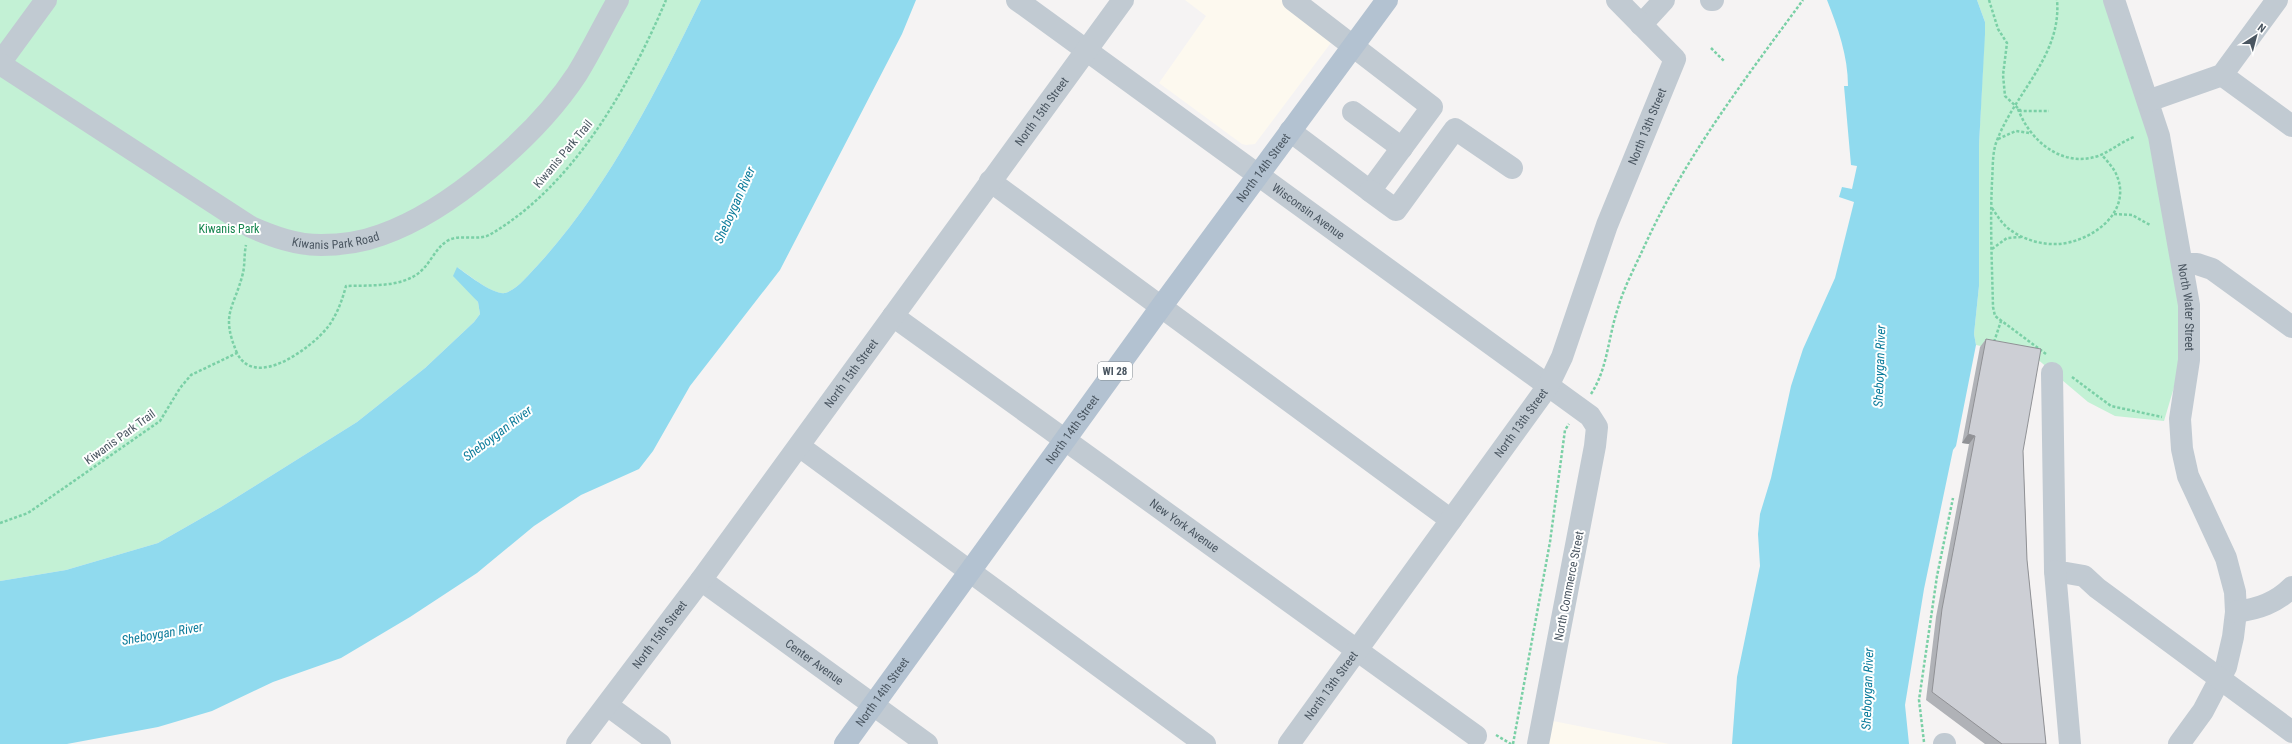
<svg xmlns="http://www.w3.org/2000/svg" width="2292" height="744" font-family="'Roboto Condensed',sans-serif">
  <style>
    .commercial { fill: #fdf9ef }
    .green { fill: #c3f1d5 }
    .water { fill: #90daee }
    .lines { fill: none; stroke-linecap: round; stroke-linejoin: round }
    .path { stroke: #7ad0a6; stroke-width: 2.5; stroke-dasharray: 3 2; stroke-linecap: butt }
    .minor { stroke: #c1cad2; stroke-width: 22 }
    .major { stroke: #b3c2d1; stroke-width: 22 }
    .wall { fill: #b0b2b7 }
    .shaded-wall { fill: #909195 }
    .building { fill: #cdcfd5; stroke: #909195 }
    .labels { text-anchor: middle; stroke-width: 4; stroke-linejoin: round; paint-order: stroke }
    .shield { fill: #fff; stroke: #808990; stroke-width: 1 }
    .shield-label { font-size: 11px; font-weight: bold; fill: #4a5661 }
    .street-label { font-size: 12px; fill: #4a5661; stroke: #fff }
    .park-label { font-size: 12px; fill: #17864f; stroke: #fff }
    .water-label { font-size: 13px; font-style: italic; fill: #0c7c9b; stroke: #fff }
  </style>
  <rect width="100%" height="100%" fill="#f5f3f3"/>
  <!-- commercial -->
  <path class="commercial" d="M 1185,0 L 1286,0 L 1336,36 L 1255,144 L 1246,145 L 1242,144 L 1159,83 L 1206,16 Z
    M 1543,719 L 1669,744 L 1538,744 Z"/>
  <!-- green -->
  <path class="green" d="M 0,0 L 701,0 C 656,92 607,190 537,266 C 529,274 517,290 505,293 C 492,295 468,274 457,267 L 468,290 L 478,302 L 480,314 L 474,322 L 425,368 L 357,422 L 221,507 L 158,543 L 66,570 L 0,581 Z
    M 1977,0 L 2111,0 L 2155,128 L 2188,340 L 2164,421 L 2115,416 L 2088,402 L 2036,358 L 1976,345 L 1974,334 L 1979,286 L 1979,145 L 1985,22 Z"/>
  <!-- water -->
  <path class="water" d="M 701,0 L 916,0 L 902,34 L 780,270 L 690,386 L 653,451 L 639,469 L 581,495 L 534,526 L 477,573 L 410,617 L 341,658 L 273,682 L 212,711 L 158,727 L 67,744 L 0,744 L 0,581 L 66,570 L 158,543 L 221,507 L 357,422 L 425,368 L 474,322 L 480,314 L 478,302 L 453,276 L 457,267 C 467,274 493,295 505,293 C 517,290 529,274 537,266 C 607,190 656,92 701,0 Z
    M 1827,0 L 1977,0 L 1985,22 L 1985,34 L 1979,145 L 1979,286 L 1974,334 L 1976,345 L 1956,446 L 1953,450 L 1924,589 L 1905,705 L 1909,744 L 1732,744 L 1737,677 L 1760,566 L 1758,534 L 1760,514 L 1771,478 L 1791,386 L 1803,349 L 1835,278 L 1854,202 L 1839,197 L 1842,187 L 1852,189 L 1857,166 L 1851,165 L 1844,86 L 1848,86 C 1848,56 1838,28 1827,0 Z"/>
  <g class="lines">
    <!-- path -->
    <path class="path" d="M 1989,0 L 1998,29 L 2007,43 L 2003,75 L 2005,96 L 2021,111 L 2049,111
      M 1711,48 L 1724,61
      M 2018,109 C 2030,141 2062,168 2098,156 C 2111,151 2121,142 2134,137
      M 1998,139 L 2016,131 L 2029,133
      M 1992,208 C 1997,215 2001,223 2009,229 C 2022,239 2041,245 2058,244 C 2091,242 2132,213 2117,176 C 2114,168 2107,161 2101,154
      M 2114,214 L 2132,215 L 2150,225
      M 1992,249 L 2007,238 L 2021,237
      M 1994,342 L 2001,321
      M 237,353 C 220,313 234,309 243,273 C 245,264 244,254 246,245
      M 2046,354 L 1995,316 L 1993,307 C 1992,265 1990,224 1992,182 C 1993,170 1992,155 1996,143 C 2014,93 2062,56 2057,0
      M 2072,377 L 2111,406 L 2162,417
      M 1591,394 C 1608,368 1608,337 1618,308 C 1624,287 1635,267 1644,247 C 1685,157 1745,79 1803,0
      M 0,523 L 28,513 L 160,421 L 180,388 L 191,375 L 237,353 C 255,390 311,348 327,328 C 336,317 342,301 346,286 C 369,285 403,288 421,271 C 431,262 435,249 447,241 C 460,233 479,242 491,234 C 574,185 629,87 666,0
      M 1496,735 L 1511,744
      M 1924,742 L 1919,700 L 1937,576 L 1953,498
      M 1513,744 L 1550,542 L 1565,430 L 1569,424"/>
    <!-- minor -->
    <g class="minor">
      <path id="s1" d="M 1017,0 L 1590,416 L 1597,427 L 1595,446 L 1538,744"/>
      <path d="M 1711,0 L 1713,0"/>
      <path id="s2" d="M 2114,0 L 2159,136 L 2189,305 L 2189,360 L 2180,419 L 2182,449 L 2188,476 L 2226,558 L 2235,592 L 2236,612 L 2233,637 L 2226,667 L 2203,711 L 2179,744"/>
      <path d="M 1641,25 L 1664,0"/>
      <path d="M 0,63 L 46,0"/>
      <path id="s3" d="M 0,64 L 251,227 C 274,237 296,245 321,245 C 341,245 362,242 381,235 C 450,211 537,135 577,74 C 592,50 604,24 618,0"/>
      <path d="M 2222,75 L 2292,126"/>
      <path d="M 2148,101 L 2222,75 L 2277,0"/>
      <path d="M 1353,112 L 1402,148"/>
      <path d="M 1290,131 L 1370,191 L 1432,107 L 1293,0"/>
      <path d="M 990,181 L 1451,520"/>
      <path d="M 1370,191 L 1396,210 L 1455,129 L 1512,168"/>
      <path d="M 2182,264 L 2197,264 L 2212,269 L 2292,327"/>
      <path id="s4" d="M 893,316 L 1476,736"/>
      <path d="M 2052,373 L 2055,571 L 2084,576 L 2097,588 L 2292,732"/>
      <path d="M 799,446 L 1205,744"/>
      <path d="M 2055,571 L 2070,744"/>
      <path id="s5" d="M 701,580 L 927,744"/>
      <path d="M 2236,612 C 2258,609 2276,603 2292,587"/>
      <path d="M 607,705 L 660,744"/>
      <path id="s6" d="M 577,744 L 701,580 L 1123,0"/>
      <path id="s7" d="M 1289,744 L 1548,386 L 1562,357 L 1607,225 L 1675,59 L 1617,0"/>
      <path d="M 1944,744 L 1945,744"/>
    </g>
    <!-- major -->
    <path class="major" id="s8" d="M 845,744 L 1161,307 L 1387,0"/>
  </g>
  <!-- wall -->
  <path class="wall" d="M 1986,339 L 2023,451 L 2027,560 L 2046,744 L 1985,744 L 1926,700 L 1936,617 L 1969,444 L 1962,443 L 1980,347 Z"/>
  <!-- shaded-wall -->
  <path class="shaded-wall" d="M 1968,434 L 1975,436 L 1969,444 L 1962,443 Z"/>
  <!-- building -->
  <path class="building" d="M 1986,339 L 2041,349 L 2023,451 L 2027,560 L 2046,744 L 2002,744 L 1932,692 L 1942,609 L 1975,436 L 1968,434 Z"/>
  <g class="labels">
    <!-- shield labels -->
    <rect class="shield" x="1098" y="362" width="34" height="18" rx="3"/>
    <g class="shield-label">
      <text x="1115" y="375">WI 28</text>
    </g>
    <!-- street labels -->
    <g class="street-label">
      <text dy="4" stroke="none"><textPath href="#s6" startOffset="785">North 15th Street</textPath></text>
      <text dy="4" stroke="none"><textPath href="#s7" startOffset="720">North 13th Street</textPath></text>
      <text transform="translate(563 154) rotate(-50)" y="4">Kiwanis Park Trail</text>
      <text dy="4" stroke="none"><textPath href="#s8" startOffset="712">North 14th Street</textPath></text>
      <text dy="4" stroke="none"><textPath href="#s1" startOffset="360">Wisconsin Avenue</textPath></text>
      <text dy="4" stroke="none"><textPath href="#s3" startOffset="387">Kiwanis Park Road</textPath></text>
      <text dy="4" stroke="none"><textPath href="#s2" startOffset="317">North Water Street</textPath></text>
      <text dy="4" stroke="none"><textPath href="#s6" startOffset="461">North 15th Street</textPath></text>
      <text dy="4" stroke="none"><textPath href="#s7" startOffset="396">North 13th Street</textPath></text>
      <text dy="4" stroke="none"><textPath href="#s8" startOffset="388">North 14th Street</textPath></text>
      <text transform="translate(120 437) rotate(-36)" y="4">Kiwanis Park Trail</text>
      <text dy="4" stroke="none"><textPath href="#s4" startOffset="359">New York Avenue</textPath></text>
      <text transform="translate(1569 586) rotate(-79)" y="4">North Commerce Street</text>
      <text dy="4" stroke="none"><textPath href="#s6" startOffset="137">North 15th Street</textPath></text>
      <text dy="4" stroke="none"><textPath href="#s5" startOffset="140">Center Avenue</textPath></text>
      <text dy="4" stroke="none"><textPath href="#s7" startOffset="72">North 13th Street</textPath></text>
      <text dy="4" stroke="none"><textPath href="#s8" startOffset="64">North 14th Street</textPath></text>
    </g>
    <!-- park labels -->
    <g class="park-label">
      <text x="229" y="233">Kiwanis Park</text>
    </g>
    <!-- water labels -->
    <g class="water-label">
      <text transform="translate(734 205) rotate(-66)" y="5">Sheboygan River</text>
      <text transform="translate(1879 366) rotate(-88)" y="5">Sheboygan River</text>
      <text transform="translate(497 433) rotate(-37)" y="5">Sheboygan River</text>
      <text transform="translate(162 633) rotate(-10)" y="5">Sheboygan River</text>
      <text transform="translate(1867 689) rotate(-88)" y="5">Sheboygan River</text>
    </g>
  </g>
  <!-- north arrow -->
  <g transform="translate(2256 36) rotate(36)" stroke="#ffffff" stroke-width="3" paint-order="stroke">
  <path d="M0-3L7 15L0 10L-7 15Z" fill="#4a5661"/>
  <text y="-6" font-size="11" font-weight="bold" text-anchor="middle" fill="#4a5661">N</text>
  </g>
</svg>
